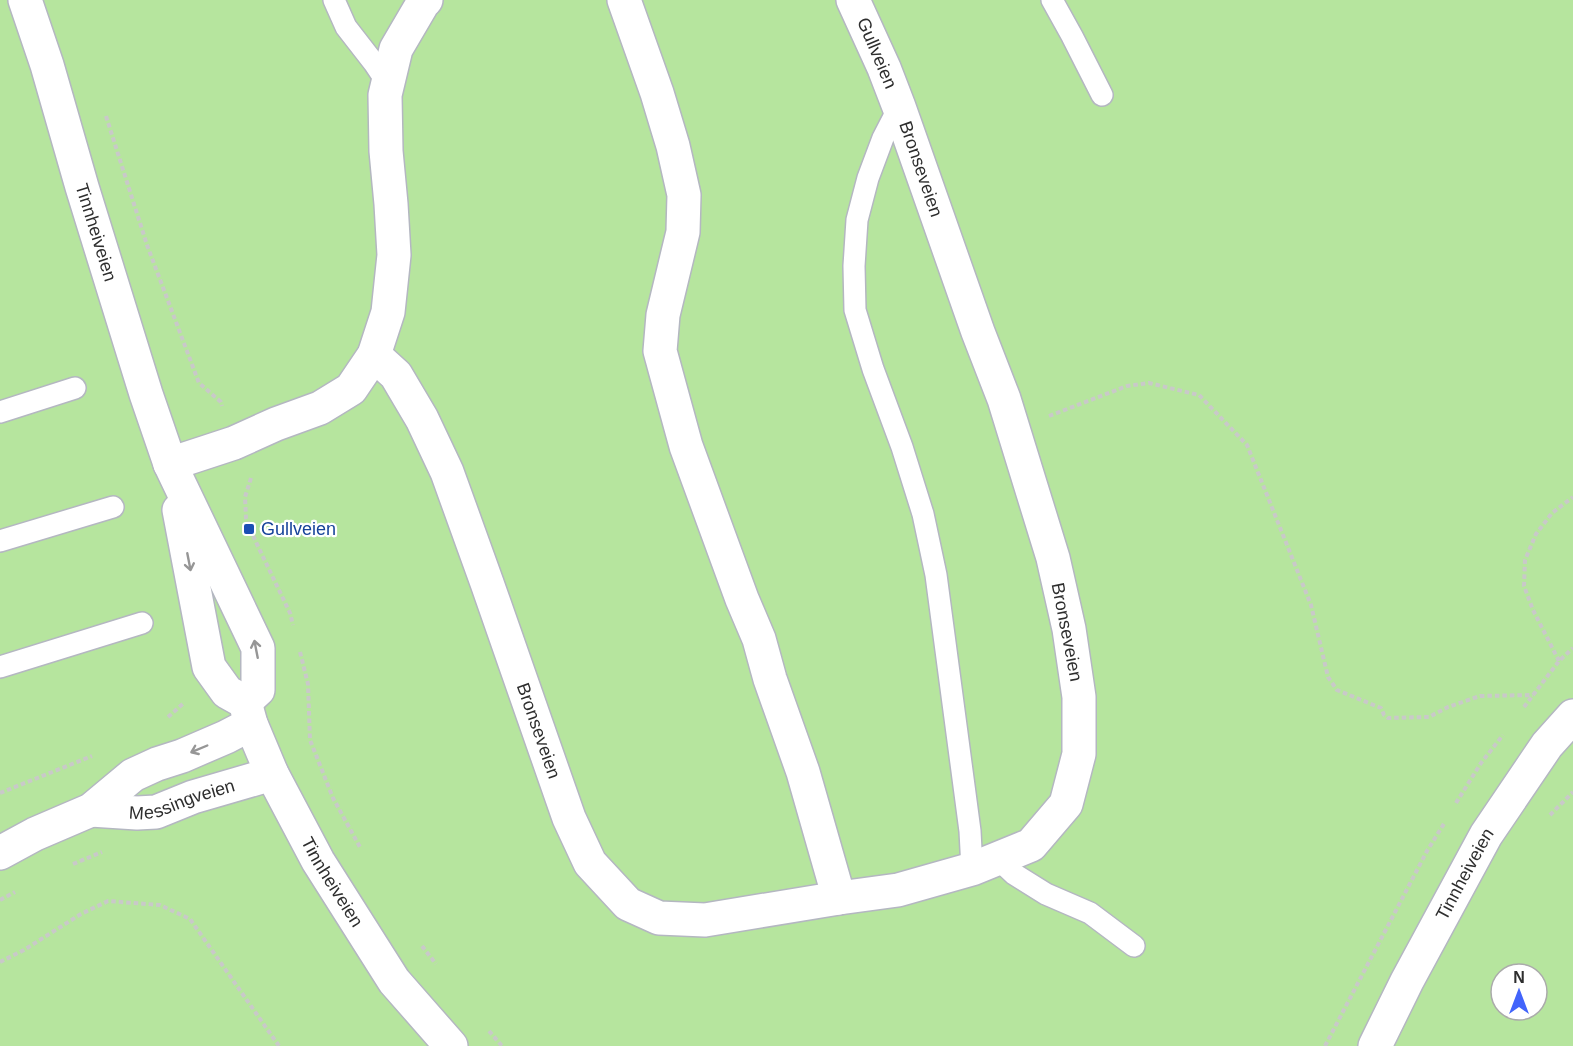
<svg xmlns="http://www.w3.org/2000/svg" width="1573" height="1046" font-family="Helvetica,sans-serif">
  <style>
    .green { fill: #b6e59e; fill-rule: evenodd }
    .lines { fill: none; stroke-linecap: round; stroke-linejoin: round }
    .service-casing { stroke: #b4b7c1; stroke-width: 24 }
    .minor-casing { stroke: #b4b7c1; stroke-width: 36 }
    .tertiary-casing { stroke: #b4b7c1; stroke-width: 36 }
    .path { stroke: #c9c9c9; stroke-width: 4; stroke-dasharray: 4.5 3; stroke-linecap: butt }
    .service { stroke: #fff; stroke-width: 21 }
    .minor { stroke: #fff; stroke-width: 33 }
    .tertiary { stroke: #fff; stroke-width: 33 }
    .oneway { stroke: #969696 }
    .transit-dot { fill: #1a4fb4; stroke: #fff; stroke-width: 2 }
    .labels { text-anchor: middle; stroke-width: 4.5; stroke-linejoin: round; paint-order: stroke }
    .street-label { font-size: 18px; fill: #2e2e2e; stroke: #fff }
    .transit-label { font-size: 18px; fill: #164399; stroke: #fff; text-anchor: start }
  </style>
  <rect width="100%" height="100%" fill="#efe9e1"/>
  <!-- green -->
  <path class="green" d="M 0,0 L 1573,0 L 1573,1046 L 0,1046 ZM 1501,974 L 1537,974 L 1537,1010 L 1501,1010 Z"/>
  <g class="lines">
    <!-- service casing -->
    <g class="service-casing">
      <path id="service" d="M 334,0 L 346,27 L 374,63 L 388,84
        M 1052,0 L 1072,36 L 1102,95
        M 899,107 L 883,138 L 868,178 L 857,220 L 854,266 L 855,310 L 873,369 L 902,447 L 923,514 L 936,575 L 970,831 L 972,869
        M 0,412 L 75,388
        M 0,541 L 113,507
        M 0,667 L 142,623
        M 998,859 L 1014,874 L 1046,894 L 1090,913 L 1134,946"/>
    </g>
    <!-- minor casing -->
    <g class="minor-casing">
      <g id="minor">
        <path d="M 624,0 L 657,93 L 673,146 L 684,195 L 683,232 L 663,315 L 660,351 L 686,446 L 742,599 L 759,639 L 770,679 L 803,772 L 839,898"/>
        <path id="s1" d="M 374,355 L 396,375 L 422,419 L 447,472 L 487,583 L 569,818 L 590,863 L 628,904 L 659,918 L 705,920 L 839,898 L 898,890 L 972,869 L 1031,845 L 1066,804 L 1079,754 L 1079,697 L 1069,629 L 1053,558 L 1004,399 L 978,332 L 899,107 L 884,68 L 853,0"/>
        <path d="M 170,464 L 234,443 L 276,424 L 320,408 L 351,389 L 374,355 L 388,312 L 394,255 L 391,204 L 386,151 L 385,95 L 396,49 L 423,3 L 426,0"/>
        <path id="s2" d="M 91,810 L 137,813 L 156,812 L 193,797 L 272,774"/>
        <path d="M 0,853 L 35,834 L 91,810 L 133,775 L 157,764 L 182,756 L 226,737 L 251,724"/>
      </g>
    </g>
    <!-- tertiary casing -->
    <g class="tertiary-casing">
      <g id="tertiary">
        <path id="s3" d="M 25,0 L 47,65 L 82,187 L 146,394 L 170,464 L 258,648 L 258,690 L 245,702"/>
        <path id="s4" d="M 179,510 L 209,667 L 227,692 L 245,702 L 251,724 L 272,774 L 318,861 L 394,981 L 451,1046"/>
        <path id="s5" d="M 1375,1046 L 1407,981 L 1486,835 L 1547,745 L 1573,716"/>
      </g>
    </g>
    <!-- path -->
    <path class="path" d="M 106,116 L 147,245 L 199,383 L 221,402 L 222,406
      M 1049,416 L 1127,386 L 1149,383 L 1199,395 L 1247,445 L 1311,605 L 1328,677 L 1337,690 L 1381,708 L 1384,715 L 1388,718 L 1429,717 L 1448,707 L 1480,696 L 1533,695
      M 251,478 L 245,497 L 246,518 L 255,540 L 290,613 L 293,625
      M 300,652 L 308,684 L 310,740 L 333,798 L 361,849
      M 1559,661 L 1533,610 L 1524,586 L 1525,560 L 1536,534 L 1552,513 L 1573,497
      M 1524,707 L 1559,661 L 1573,648
      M 168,717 L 185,702
      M 0,793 L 92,756
      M 1456,803 L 1481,763 L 1503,735
      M 1550,815 L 1573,792
      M 73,864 L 102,852
      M 0,900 L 15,892
      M 422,946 L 436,964
      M 0,962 L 24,950 L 81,914 L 108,901 L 160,905 L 190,919 L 279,1046
      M 489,1031 L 502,1046
      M 1325,1046 L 1427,851 L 1445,822"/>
    <!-- service -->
    <use href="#service" class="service"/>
    <!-- minor -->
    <use href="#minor" class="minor"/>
    <!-- tertiary -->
    <use href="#tertiary" class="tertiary"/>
  </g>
  <!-- one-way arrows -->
  <defs><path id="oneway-shaft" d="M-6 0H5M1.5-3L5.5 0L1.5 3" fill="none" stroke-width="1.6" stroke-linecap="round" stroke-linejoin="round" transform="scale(1.5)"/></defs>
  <g class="oneway">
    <use href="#oneway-shaft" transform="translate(189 562) rotate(79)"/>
    <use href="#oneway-shaft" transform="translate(256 649) rotate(-101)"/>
    <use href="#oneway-shaft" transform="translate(199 749) rotate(157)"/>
  </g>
  <!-- markers -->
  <rect class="transit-dot" x="243" y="523" width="12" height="12" rx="3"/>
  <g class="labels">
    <!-- street labels -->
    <g class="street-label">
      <text transform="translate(877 53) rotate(67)" y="6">Gullveien</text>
      <text transform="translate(921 169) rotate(71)" y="6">Bronseveien</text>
      <text dy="6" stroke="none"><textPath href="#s3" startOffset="243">Tinnheiveien</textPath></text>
      <text transform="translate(1067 632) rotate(79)" y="6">Bronseveien</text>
      <text dy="6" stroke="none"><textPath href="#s1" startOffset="414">Bronseveien</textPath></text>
      <text dy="6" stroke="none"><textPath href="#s2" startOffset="93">Messingveien</textPath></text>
      <text dy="6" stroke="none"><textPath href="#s5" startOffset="194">Tinnheiveien</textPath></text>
      <text dy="6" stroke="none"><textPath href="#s4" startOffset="412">Tinnheiveien</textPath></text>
    </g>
    <!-- transit labels -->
    <g class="transit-label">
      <text x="261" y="535">Gullveien</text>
    </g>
  </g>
  <!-- north arrow -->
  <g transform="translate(1519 992)"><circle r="28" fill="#ffffff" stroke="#ababab" stroke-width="1.5"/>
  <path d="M0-4.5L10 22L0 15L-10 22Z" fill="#4264fb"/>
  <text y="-9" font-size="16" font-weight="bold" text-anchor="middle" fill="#2e2e2e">N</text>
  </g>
</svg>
